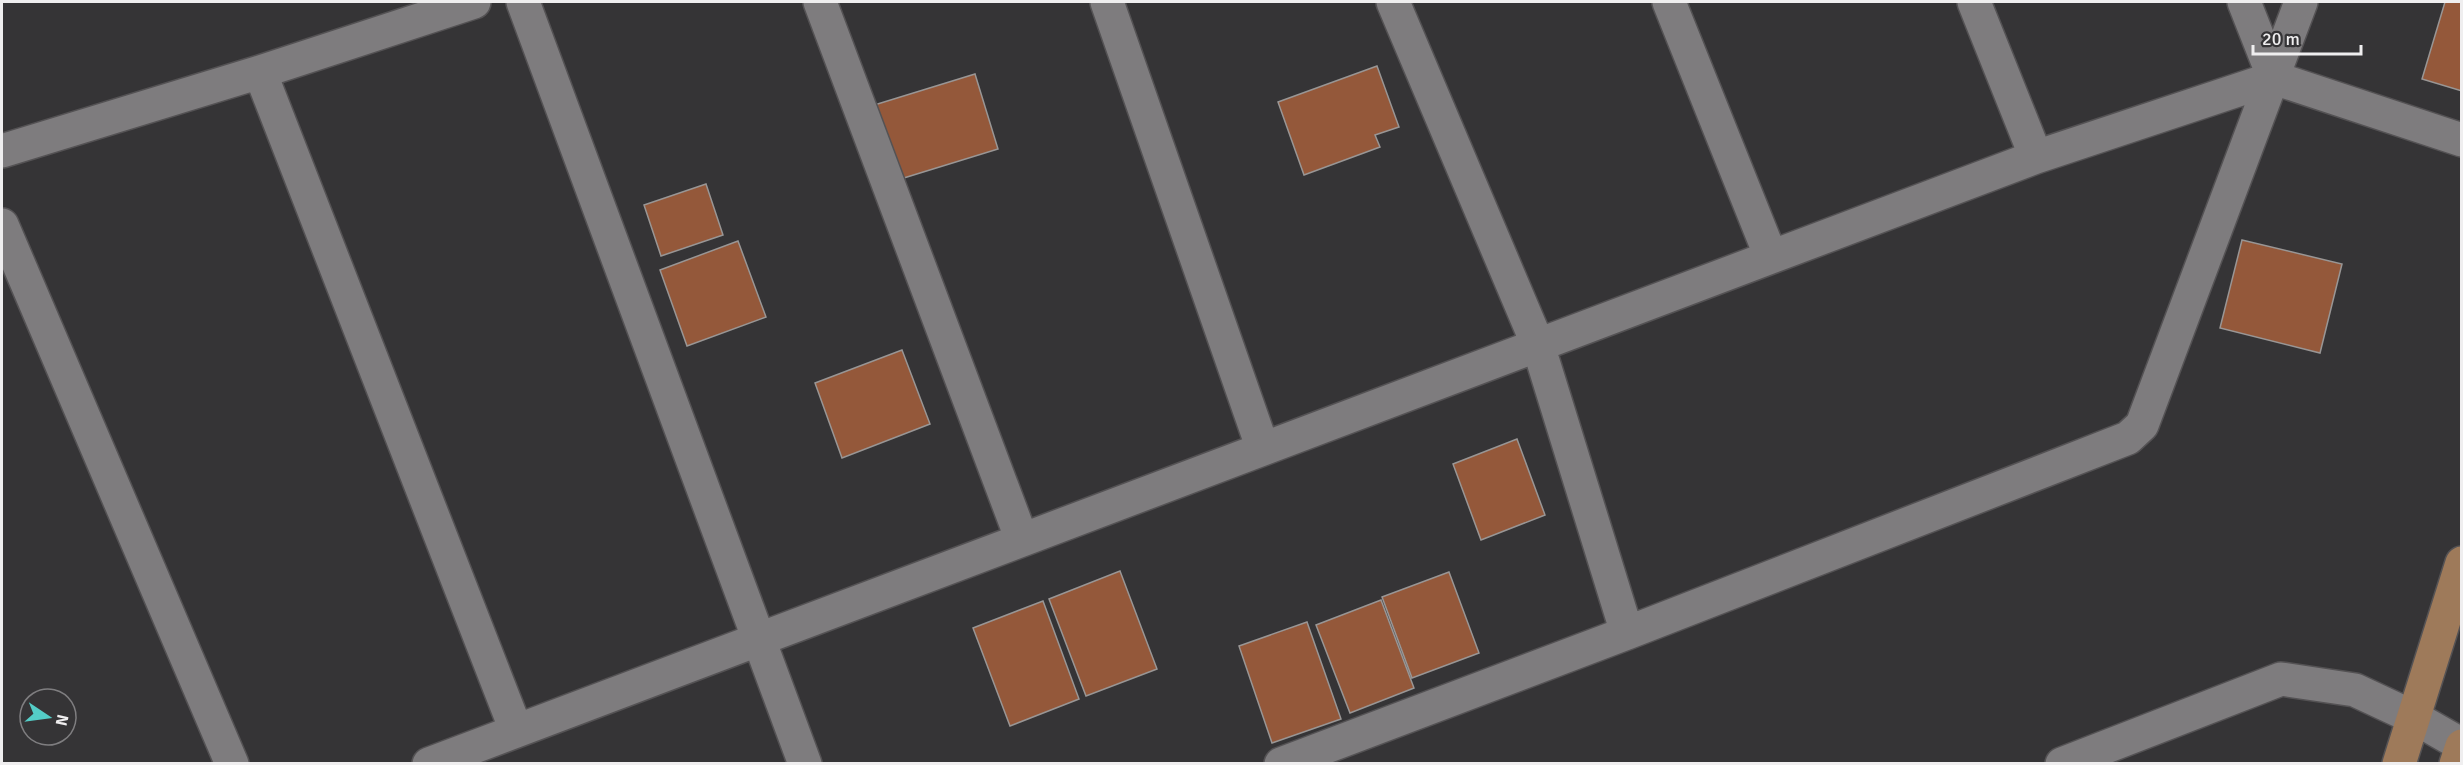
<svg xmlns="http://www.w3.org/2000/svg" width="2463" height="765" font-family="Signika,sans-serif">
  <style>
    .building { fill: #94583a; stroke: #999695; stroke-width: 1.5 }
    .lines { fill: none; stroke-linecap: round; stroke-linejoin: round }
    .street-casing { stroke: #545254; stroke-width: 36 }
    .secondary-casing { stroke: #545254; stroke-width: 36 }
    .street { stroke: #7e7c7e; stroke-width: 33 }
    .secondary { stroke: #9e7a5a; stroke-width: 33 }
  </style>
  <rect width="100%" height="100%" fill="#353436"/>
  <!-- building -->
  <path class="building" d="M 2445,2 L 2462,2 L 2462,91 L 2422,79 Z
    M 1377,66 L 1399,127 L 1375,135 L 1380,147 L 1304,175 L 1278,102 Z
    M 975,74 L 998,149 L 894,181 L 871,106 Z
    M 706,184 L 723,235 L 661,256 L 644,205 Z
    M 2242,240 L 2342,264 L 2320,353 L 2220,328 Z
    M 738,241 L 766,317 L 687,346 L 660,270 Z
    M 902,350 L 930,424 L 842,458 L 815,383 Z
    M 1517,439 L 1545,515 L 1481,540 L 1453,464 Z
    M 1120,571 L 1157,669 L 1086,696 L 1049,599 Z
    M 1449,572 L 1479,653 L 1412,678 L 1382,597 Z
    M 1381,600 L 1414,688 L 1350,713 L 1316,625 Z
    M 1043,601 L 1079,699 L 1010,726 L 973,628 Z
    M 1307,622 L 1341,719 L 1272,743 L 1239,646 Z"/>
  <g class="lines">
    <!-- street casing -->
    <g class="street-casing">
      <path id="street" d="M 523,2 L 805,764
        M 820,2 L 1022,540
        M 1107,2 L 1263,449
        M 1393,2 L 1538,345 L 1627,633
        M 1669,2 L 1771,257
        M 1974,2 L 2036,157
        M 2244,2 L 2274,78
        M 260,72 L 516,730
        M 2,151 L 260,72 L 474,2
        M 2,225 L 232,764
        M 429,764 L 2036,157 L 2274,78 L 2462,140
        M 1281,764 L 1627,633 L 2128,438 L 2142,425 L 2301,2
        M 2062,764 L 2281,679 L 2355,690 L 2415,718 L 2462,745"/>
    </g>
    <!-- secondary casing -->
    <g class="secondary-casing">
      <path id="secondary" d="M 2399,764 L 2462,563
        M 2456,764 L 2462,746"/>
    </g>
    <!-- street -->
    <use href="#street" class="street"/>
    <!-- secondary -->
    <use href="#secondary" class="secondary"/>
  </g>
  <!-- border -->
  <rect width="2463" height="765" fill="none" stroke="#efeeef" stroke-width="6"/>
  <!-- north arrow -->
  <g transform="translate(48 717) rotate(103)"><circle r="28" fill="#353436" stroke="#7f7e80" stroke-width="1.5"/>
  <path d="M0-4.5L10 22L0 15L-10 22Z" fill="#54cdc7"/>
  <text y="-9" font-size="16" font-weight="bold" text-anchor="middle" fill="#efeeef">N</text>
  </g>
  <!-- scale -->
  <path d="M2253 45v9h108v-9" fill="none" stroke="#efeeef" stroke-width="3"/>
  <text x="2262" y="45" font-size="18" fill="#efeeef" stroke="#353436" stroke-width="4.5" paint-order="stroke">20 m</text>
</svg>
